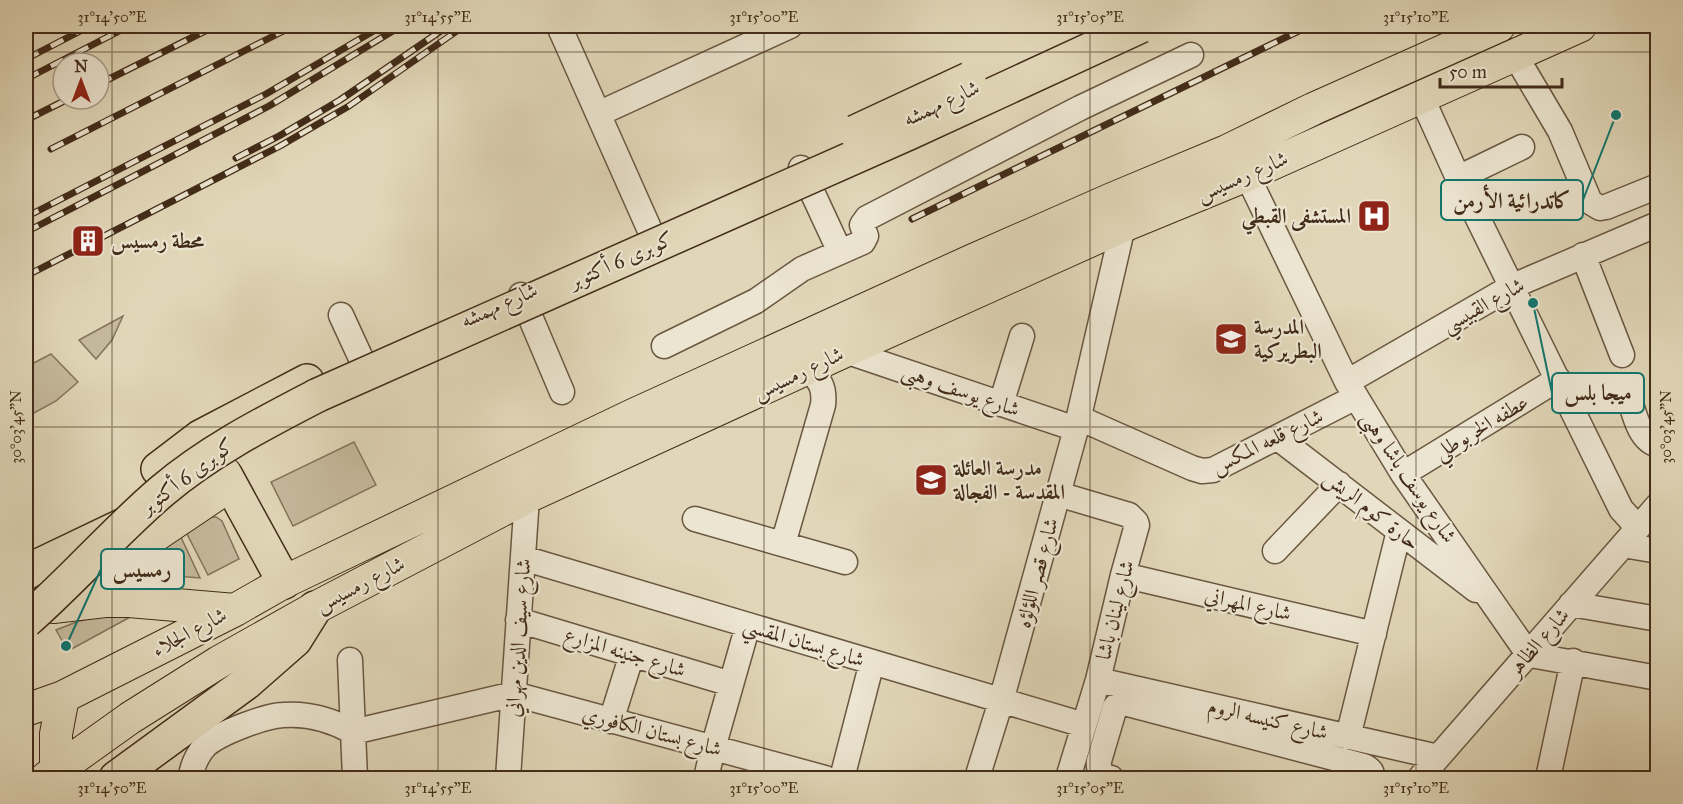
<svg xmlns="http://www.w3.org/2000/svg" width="1683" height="804" font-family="'IM FELL Great Primer',Amiri,serif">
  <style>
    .green { fill: #c6ba9d; stroke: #84735b; stroke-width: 1.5 }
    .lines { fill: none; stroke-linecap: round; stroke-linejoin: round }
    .minor-casing { stroke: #6a5741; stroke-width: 27 }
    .major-casing { stroke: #422c19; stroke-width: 34 }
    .highway-casing { stroke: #422c19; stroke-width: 36 }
    .minor { stroke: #ece5d1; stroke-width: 24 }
    .major { stroke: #e1d7b8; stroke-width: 32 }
    .highway { stroke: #e1d7b8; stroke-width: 33 }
    .rail-casing { stroke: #422c19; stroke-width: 7 }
    .rail { stroke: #ece5d1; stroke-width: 4.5; stroke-dasharray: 14; stroke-linecap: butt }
    .highway-bridge-casing { stroke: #422c19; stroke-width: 36; stroke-linecap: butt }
    .highway-bridge { stroke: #e1d7b8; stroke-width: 33 }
    .ticks { fill: none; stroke: #422c19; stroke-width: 1.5; stroke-opacity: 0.45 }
    .labels { text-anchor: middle; stroke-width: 4.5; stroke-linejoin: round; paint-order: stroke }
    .street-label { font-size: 21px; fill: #422c19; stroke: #ece5d1 }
    .poi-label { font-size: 21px; font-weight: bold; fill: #422c19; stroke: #ece5d1; text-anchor: start }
    .leader { fill: none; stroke: #0f766e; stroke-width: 2 }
    .callout-dot { fill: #0f766e; stroke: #ece5d1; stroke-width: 2 }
    .callout { fill: #ece5d1; stroke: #0f766e; stroke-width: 2 }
    .callout-label { font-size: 22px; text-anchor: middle; font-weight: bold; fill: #422c19 }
    .neatline { fill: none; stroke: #422c19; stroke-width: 2 }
    .ticks-label { font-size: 15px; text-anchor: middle; fill: #422c19 }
  </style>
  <rect width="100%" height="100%" fill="#e1d7b8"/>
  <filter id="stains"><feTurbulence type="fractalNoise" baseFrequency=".00333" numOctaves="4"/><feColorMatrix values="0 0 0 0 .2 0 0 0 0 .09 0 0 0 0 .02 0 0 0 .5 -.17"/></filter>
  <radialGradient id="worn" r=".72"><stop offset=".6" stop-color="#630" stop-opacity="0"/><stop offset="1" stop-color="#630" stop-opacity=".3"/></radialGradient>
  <!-- green -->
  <path class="green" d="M 123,316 L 112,340 L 96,359 L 79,340 Z
    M 51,354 L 78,382 L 56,401 L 34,413 L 26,397 L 26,367 Z
    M 354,442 L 376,485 L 293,526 L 271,482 Z
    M 209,517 L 216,517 L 222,521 L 239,559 L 208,575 L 185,530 Z
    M 179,533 L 200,578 L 113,571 Z
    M 104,616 L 132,616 L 68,651 L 56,630 L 79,621 Z"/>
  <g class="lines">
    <!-- minor casing -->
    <g class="minor-casing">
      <path id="minor" d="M 559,26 L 652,235
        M 1515,55 L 1560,131 L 1590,202 L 1600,208 L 1606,207 L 1658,186
        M 1421,96 L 1458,178 L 1621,509 L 1638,528
        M 598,114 L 790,26
        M 801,168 L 840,252
        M 1247,175 L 1347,382 L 1403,474 L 1524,648 L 1536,656 L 1658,678
        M 1458,178 L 1522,147
        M 1583,255 L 1622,355
        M 521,295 L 562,392
        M 341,315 L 364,365
        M 664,346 L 756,301 L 802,269 L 863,242 L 866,236 L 862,225 L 867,218 L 1080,108 L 1191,55
        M 845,351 L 1076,429
        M 1347,382 L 1513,286 L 1658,224
        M 1628,394 C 1634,411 1638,440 1658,445
        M 1001,404 L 1022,336
        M 1079,418 L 1192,468 L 1202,471 L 1213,470 L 1356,397
        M 1278,438 L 1476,590
        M 1403,474 L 1558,379
        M 1058,494 L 1129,515 L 1136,522 L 1137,525 L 1123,575 L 1098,680 L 1068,778
        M 695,519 L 845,562
        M 783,544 L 823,405 C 825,387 820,379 806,369
        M 1623,545 L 1658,551
        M 1275,551 L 1339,484
        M 523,558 L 1084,725
        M 1123,575 L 1374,634
        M 1571,604 L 1658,619
        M 518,620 L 731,684
        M 350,660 L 355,778
        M 1098,680 L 1438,757
        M 611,721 L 632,654
        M 1348,737 L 1399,531
        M 191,778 C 191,768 198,753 206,745 C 220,733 264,716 283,715 C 308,713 332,720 353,732 L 514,694 L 825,778
        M 508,778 L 527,497
        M 706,778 L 713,748 L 748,625
        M 842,778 L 872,662
        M 977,778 L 1001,701 L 1076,429 L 1123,226
        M 1111,778 C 1102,776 1098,771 1099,761 L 1115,707 L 1120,702 L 1364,766 C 1370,769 1373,772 1371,778
        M 1420,778 L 1658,505
        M 1548,778 L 1573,661"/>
    </g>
    <!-- major casing -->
    <g class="major-casing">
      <path id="major" d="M 64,597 L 220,492 L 225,473
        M 53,607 L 105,601 L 129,601 L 235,610
        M 26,710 L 63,697 L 235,610 L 284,582 L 633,415 L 971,261 L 1112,199 L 1227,151 L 1313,109 L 1499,26
        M 46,778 L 130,718 L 219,662 L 315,608 L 527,497 L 845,351 L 1123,226 L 1247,175 L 1580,26
        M 56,778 L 56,734 L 63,697"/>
    </g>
    <!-- highway casing -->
    <g class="highway-casing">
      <path id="highway" d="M 158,469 L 200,437 L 307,381
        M 26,573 L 36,567 L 226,476 L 284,582
        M 116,778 L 246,683 L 295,640 L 315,608"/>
    </g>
    <!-- minor -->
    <use href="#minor" class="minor"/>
    <!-- major -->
    <use href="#major" class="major"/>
    <!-- highway -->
    <use href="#highway" class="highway"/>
    <!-- rail casing -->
    <g class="rail-casing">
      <path id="rail" d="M 26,59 L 90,26
        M 26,79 L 129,26
        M 99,84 L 215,26
        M 26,120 L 68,99
        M 51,149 L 293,26
        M 236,158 L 279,136 L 340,100 L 448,26
        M 26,217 L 266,94 L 382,26
        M 912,219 L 1309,26
        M 26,232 L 269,106 L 401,26
        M 26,276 L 280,146 L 349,106 L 464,26"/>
    </g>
    <!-- rail -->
    <use href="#rail" class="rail"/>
    <!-- highway-bridge casing -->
    <g class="highway-bridge-casing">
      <path id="highway-bridge" d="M 855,132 L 969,79
        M 26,621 C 73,580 114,532 162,491 C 209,451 264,423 318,395 L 909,133 L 1141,26"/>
    </g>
    <!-- highway-bridge -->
    <use href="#highway-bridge" class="highway-bridge"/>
  </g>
  <!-- ticks -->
  <path class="ticks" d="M 112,26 L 112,778M 438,26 L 438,778M 764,26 L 764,778M 1090,26 L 1090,778M 1416,26 L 1416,778M 26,52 L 1658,52M 26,427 L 1658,427"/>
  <!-- icons -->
  <defs>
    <g id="hospital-square" transform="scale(1.725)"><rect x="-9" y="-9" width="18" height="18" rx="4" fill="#8f2418" stroke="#ece5d1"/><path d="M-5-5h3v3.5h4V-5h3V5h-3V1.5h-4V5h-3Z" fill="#fff"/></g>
    <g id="building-square" transform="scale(1.725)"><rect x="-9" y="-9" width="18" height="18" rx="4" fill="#8f2418" stroke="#ece5d1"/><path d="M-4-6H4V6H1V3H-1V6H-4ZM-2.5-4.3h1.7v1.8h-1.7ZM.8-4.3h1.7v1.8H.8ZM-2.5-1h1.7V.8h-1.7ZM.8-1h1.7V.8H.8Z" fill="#fff"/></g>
    <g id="school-square" transform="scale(1.725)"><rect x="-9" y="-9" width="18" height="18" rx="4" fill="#8f2418" stroke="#ece5d1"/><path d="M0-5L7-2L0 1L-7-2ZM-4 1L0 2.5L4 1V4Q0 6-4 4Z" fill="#fff"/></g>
  </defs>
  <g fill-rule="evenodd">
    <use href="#hospital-square" x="1374" y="216"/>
    <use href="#building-square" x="88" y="241"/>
    <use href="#school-square" x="1231" y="339"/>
    <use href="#school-square" x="931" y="480"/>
  </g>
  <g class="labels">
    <!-- street labels -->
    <g class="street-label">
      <text transform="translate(941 103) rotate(-25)" y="7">شارع مهمشه</text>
      <text transform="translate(1242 176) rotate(-23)" y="7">شارع رمسيس</text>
      <text transform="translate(621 260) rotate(-24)" y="7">كوبرى 6 أكتوبر</text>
      <text transform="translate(499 305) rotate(-24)" y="7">شارع مهمشه</text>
      <text transform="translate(1483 305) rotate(-29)" y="7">شارع القبيسي</text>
      <text transform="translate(798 373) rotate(-25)" y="7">شارع رمسيس</text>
      <text transform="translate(961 390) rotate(19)" y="7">شارع يوسف وهبى</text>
      <text transform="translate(1481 427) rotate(-31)" y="7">عطفه الخربوطلي</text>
      <text transform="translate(1267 441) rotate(-26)" y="7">شارع قلعه المكس</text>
      <text transform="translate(187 476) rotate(-37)" y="7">كوبرى 6 أكتوبر</text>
      <text transform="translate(1409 477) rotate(56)" y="7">شارع يوسف باشا وهبى</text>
      <text transform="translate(1372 510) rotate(38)" y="7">حارة كوم الريش</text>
      <text transform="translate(1037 573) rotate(-75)" y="7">شارع قصر اللؤلؤه</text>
      <text transform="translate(360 584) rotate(-27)" y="7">شارع رمسيس</text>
      <text transform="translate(1248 604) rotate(13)" y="7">شارع المهراني</text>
      <text transform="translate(1115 610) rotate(-76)" y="7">شارع لينان باشا</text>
      <text transform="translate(189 632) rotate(-28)" y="7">شارع الجلاء</text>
      <text transform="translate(518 638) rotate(-86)" y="7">شارع سيف الدين مهراني</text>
      <text transform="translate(804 642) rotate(17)" y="7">شارع بستان المقسي</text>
      <text transform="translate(1538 642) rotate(-49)" y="7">شارع الظاهر</text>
      <text transform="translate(625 652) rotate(17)" y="7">شارع جنينه المزارع</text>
      <text transform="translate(1268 719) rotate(13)" y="7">شارع كنيسه الروم</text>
      <text transform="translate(652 731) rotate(15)" y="7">شارع بستان الكافوري</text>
    </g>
    <!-- poi labels -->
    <g class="poi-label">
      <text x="1351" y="223" text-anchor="end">المستشفى القبطي</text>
      <text x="111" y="248">محطة رمسيس</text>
      <text x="1254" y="334">المدرسة<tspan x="1254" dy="24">البطريركية</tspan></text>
      <text x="954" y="475">مدرسة العائلة<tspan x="954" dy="24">المقدسة - الفجالة</tspan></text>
    </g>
  </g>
  <!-- callouts -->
  <path class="leader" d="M1616 115L1583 200M1533 303L1552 393M66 646L101 569"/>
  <g class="callout-dot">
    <circle cx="1616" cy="115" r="6"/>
    <circle cx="1533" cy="303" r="6"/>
    <circle cx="66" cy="646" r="6"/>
  </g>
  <g class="callout">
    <rect x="1441" y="180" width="142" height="40" rx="6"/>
    <rect x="1552" y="373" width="92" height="40" rx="6"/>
    <rect x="101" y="549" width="83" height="40" rx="6"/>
  </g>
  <g class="callout-label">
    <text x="1512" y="208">كاتدرائية الأرمن</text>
    <text x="1598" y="400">ميجا بلس</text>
    <text x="142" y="577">رمسيس</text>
  </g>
  <!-- margin -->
  <rect width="1683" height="804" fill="none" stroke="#e1d7b8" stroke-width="66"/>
  <!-- north arrow -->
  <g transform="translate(81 81)"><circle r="28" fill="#ece5d1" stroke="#a89b87" stroke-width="1.5"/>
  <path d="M0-4.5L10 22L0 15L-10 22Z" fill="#8f2418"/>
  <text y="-9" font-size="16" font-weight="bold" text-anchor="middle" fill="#422c19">N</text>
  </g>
  <!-- scale -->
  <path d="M1440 78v9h122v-9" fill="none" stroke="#422c19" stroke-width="3"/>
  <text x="1449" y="78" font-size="18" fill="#422c19" stroke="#ece5d1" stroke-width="4.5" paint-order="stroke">50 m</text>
  <rect x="33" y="33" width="1617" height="738" class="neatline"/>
  <g class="ticks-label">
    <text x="112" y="22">31°14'50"E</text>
    <text x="438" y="22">31°14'55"E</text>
    <text x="764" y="22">31°15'00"E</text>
    <text x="1090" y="22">31°15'05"E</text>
    <text x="1416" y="22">31°15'10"E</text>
    <text transform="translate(16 427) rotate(-90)" y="5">30°03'45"N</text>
    <text transform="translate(1666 427) rotate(-90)" y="5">30°03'45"N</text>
    <text x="112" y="793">31°14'50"E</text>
    <text x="438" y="793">31°14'55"E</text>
    <text x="764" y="793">31°15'00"E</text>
    <text x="1090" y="793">31°15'05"E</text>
    <text x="1416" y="793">31°15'10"E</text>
  </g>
  <rect width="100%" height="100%" filter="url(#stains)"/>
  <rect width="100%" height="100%" fill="url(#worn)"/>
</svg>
